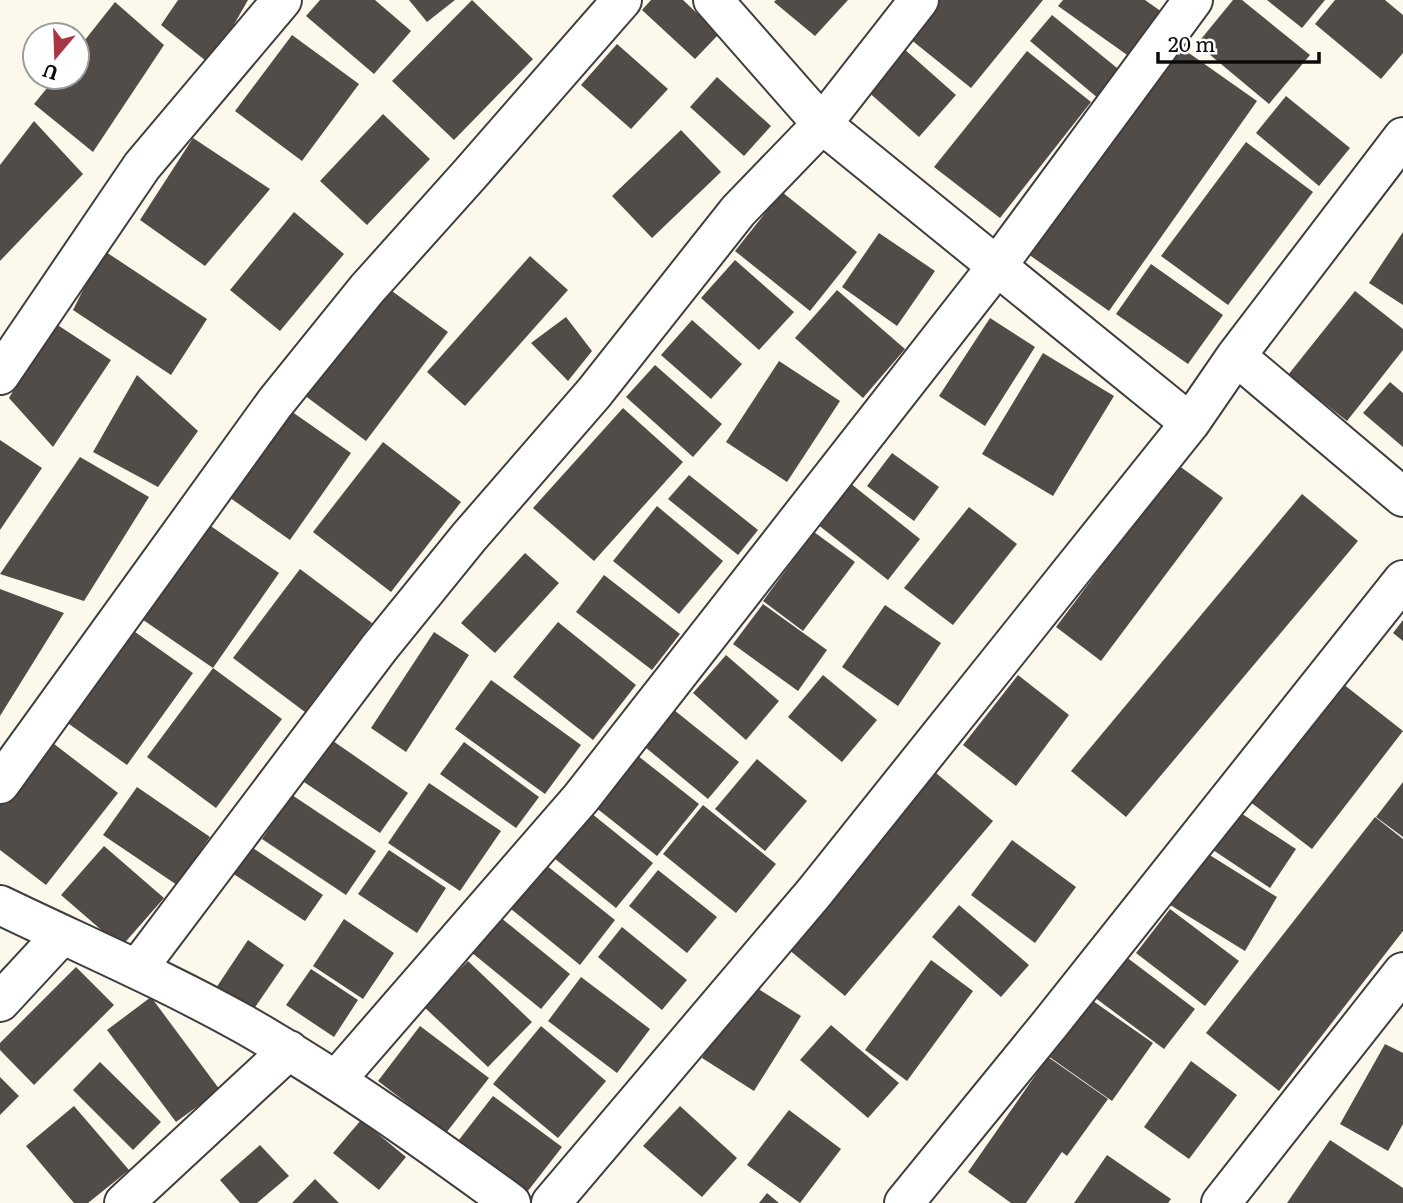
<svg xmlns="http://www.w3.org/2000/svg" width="1403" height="1203" font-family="Literata,serif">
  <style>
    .building { fill: #524c49 }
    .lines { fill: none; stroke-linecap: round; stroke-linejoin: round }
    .minor-casing { stroke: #3e3e3e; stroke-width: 42 }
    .minor { stroke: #fff; stroke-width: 38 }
  </style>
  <rect width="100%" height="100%" fill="#fcf8ec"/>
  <!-- building -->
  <path class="building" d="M 178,0 L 248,0 L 211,65 L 161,25 Z
    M 320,0 L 375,0 L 411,31 L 374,74 L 306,16 Z
    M 409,0 L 455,0 L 427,22 Z
    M 472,0 L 533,59 L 454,140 L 392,81 Z
    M 651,0 L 683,0 L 719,34 L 695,59 L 642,10 Z
    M 776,0 L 848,0 L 815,36 L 774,2 Z
    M 924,0 L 1043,0 L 971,88 L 899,30 Z
    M 1063,0 L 1145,0 L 1162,12 L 1130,57 L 1058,6 Z
    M 1233,0 L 1242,0 L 1310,55 L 1269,104 L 1197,44 Z
    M 1267,0 L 1325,0 L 1302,28 Z
    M 1335,0 L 1385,0 L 1403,15 L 1403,53 L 1381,79 L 1315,24 Z
    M 115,2 L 164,45 L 93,152 L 34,104 L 56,77 L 77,77 L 77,50 Z
    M 1052,15 L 1122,72 L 1099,99 L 1030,41 Z
    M 292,35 L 359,84 L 302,161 L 235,111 Z
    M 894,40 L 956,95 L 919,137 L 856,81 Z
    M 617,44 L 668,89 L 631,129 L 581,85 Z
    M 1176,44 L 1257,101 L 1109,311 L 1028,254 Z
    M 1027,51 L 1091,102 L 1000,218 L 934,167 Z
    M 717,77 L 771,126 L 744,156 L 690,107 Z
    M 1286,96 L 1350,148 L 1319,186 L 1256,133 Z
    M 383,114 L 430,159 L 367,225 L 320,181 Z
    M 34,121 L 83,174 L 0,261 L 0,165 Z
    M 681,130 L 721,172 L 652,238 L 612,196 Z
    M 193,138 L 270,189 L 205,266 L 140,220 Z
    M 1246,142 L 1313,192 L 1228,305 L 1161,256 Z
    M 782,192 L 857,252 L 810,311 L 735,251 Z
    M 294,212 L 344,254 L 280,331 L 230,290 Z
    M 1403,232 L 1403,305 L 1369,283 Z
    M 879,233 L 935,271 L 897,326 L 842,287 Z
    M 103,250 L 207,319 L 171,375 L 73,310 Z
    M 530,256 L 568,290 L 465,406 L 427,372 Z
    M 735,260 L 794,312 L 759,350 L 701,298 Z
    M 1151,264 L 1223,315 L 1188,364 L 1116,314 Z
    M 381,283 L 448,332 L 366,441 L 300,392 Z
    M 837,290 L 905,349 L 863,398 L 795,338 Z
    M 1355,291 L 1403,329 L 1403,350 L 1347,421 L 1288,375 Z
    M 566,317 L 592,351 L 568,381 L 531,343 Z
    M 990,318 L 1035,347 L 985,426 L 939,396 Z
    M 692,320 L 742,364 L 711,399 L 661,355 Z
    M 53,322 L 111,360 L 53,447 L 9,398 Z
    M 1043,353 L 1114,396 L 1053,496 L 982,454 Z
    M 779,361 L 840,401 L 787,482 L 726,442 Z
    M 655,365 L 722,424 L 693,457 L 626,397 Z
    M 137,375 L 198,431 L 158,487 L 93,452 Z
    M 1390,382 L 1403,393 L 1403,447 L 1363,413 Z
    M 623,408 L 683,462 L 594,561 L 533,508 Z
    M 288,409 L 351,453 L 290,540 L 226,495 Z
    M 0,440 L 42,468 L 0,530 Z
    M 383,442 L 461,502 L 391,592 L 313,532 Z
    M 892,453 L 939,487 L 914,521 L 867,486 Z
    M 80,457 L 149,497 L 84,601 L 0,574 Z
    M 1178,465 L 1223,498 L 1101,661 L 1056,627 Z
    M 689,475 L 758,530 L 738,555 L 668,499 Z
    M 850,483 L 920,539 L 888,580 L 817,524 Z
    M 1302,494 L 1358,541 L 1126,817 L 1071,771 Z
    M 657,506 L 723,561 L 679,614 L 613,561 Z
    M 969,507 L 1017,544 L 953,625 L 904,588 Z
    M 202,520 L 279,573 L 213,668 L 136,615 Z
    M 814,532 L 855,562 L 803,631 L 763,601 Z
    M 525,553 L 559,583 L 495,653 L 461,623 Z
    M 300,569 L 372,623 L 305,712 L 233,658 Z
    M 604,575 L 680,634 L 652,670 L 576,612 Z
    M 0,589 L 64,613 L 0,716 Z
    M 763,604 L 827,650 L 798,691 L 733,644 Z
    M 885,605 L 941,643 L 898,706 L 842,667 Z
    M 1403,620 L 1403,641 L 1393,633 Z
    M 558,622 L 636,685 L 593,740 L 513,677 Z
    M 128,627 L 193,673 L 127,765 L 62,719 Z
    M 434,632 L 469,655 L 406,752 L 371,728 Z
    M 726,655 L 779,701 L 746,740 L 693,693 Z
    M 213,668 L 282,719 L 216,808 L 147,757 Z
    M 823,675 L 877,720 L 842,762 L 788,717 Z
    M 1018,675 L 1069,715 L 1016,786 L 963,745 Z
    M 491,680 L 581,745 L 545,794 L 455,729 Z
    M 1338,680 L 1403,731 L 1312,849 L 1245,798 Z
    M 674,710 L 739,762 L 708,799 L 645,747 Z
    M 45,737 L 118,793 L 46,885 L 0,850 L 0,795 Z
    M 333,741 L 408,793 L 380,833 L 304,782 Z
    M 464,742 L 539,797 L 516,828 L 440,774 Z
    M 628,748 L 699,804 L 657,856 L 585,799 Z
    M 757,759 L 807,801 L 765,851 L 715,809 Z
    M 936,773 L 993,821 L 845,996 L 788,949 Z
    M 1403,782 L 1403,837 L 1376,817 Z
    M 429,783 L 501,831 L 460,891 L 388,843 Z
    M 137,787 L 210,837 L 177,885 L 103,835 Z
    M 292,795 L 376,851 L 346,895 L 262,839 Z
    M 703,805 L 776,864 L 736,913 L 663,854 Z
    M 1233,808 L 1296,849 L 1270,888 L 1207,846 Z
    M 586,809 L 653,863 L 616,908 L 549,854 Z
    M 1375,817 L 1403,839 L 1403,931 L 1279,1091 L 1206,1033 Z
    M 1012,840 L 1076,887 L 1035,943 L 971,895 Z
    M 247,844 L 323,895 L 305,921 L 229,871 Z
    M 104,846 L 164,898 L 121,947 L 61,895 Z
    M 1200,849 L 1277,897 L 1245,951 L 1167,903 Z
    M 389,850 L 446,888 L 417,933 L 358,894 Z
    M 541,861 L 615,920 L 580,965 L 506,905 Z
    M 658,870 L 717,917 L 687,953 L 629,906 Z
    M 959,905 L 1029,965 L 1001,997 L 932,937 Z
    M 1170,909 L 1239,961 L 1205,1006 L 1136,953 Z
    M 500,917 L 570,974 L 541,1009 L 471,952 Z
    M 344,919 L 394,953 L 363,999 L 313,966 Z
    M 622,927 L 687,980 L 662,1010 L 598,957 Z
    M 248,940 L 284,965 L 249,1016 L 214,991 Z
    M 1121,953 L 1195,1009 L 1164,1049 L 1090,994 Z
    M 931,960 L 973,991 L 907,1081 L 865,1050 Z
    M 468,961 L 532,1022 L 488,1067 L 423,1006 Z
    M 76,967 L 114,1005 L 34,1085 L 0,1050 L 0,1043 Z
    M 311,969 L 358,1000 L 334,1037 L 286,1005 Z
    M 581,977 L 650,1029 L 617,1073 L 548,1021 Z
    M 749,983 L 801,1016 L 754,1091 L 702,1058 Z
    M 1083,994 L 1153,1043 L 1112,1101 L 1041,1051 Z
    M 151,997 L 220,1090 L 176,1122 L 107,1030 Z
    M 831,1025 L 899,1083 L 868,1118 L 800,1060 Z
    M 420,1026 L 489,1078 L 446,1133 L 378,1081 Z
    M 541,1026 L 606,1081 L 558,1138 L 493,1084 Z
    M 1385,1044 L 1403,1053 L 1403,1124 L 1388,1151 L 1340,1124 Z
    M 1048,1057 L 1108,1099 L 1067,1156 L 1062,1152 L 1026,1203 L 1011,1203 L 968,1172 Z
    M 1191,1061 L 1237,1095 L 1189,1159 L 1144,1127 Z
    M 100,1062 L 161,1122 L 133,1150 L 73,1090 Z
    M 0,1077 L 19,1096 L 0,1115 Z
    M 493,1096 L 562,1147 L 524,1196 L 455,1145 Z
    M 74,1106 L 129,1170 L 88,1203 L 74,1203 L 26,1146 Z
    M 680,1106 L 737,1158 L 702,1197 L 643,1146 Z
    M 789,1110 L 841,1149 L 800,1203 L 747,1165 Z
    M 361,1120 L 406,1157 L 379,1190 L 333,1153 Z
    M 1330,1140 L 1403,1188 L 1403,1203 L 1287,1203 Z
    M 260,1145 L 289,1176 L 257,1203 L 240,1203 L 220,1180 Z
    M 1107,1155 L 1171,1199 L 1168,1203 L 1074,1203 Z
    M 315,1179 L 339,1203 L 292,1203 Z
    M 767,1193 L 779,1203 L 759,1203 Z"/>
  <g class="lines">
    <!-- minor casing -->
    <g class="minor-casing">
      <path id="minor" d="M 713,0 L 822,124 L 1190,423
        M 1236,356 L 1403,497
        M 0,375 L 142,166 L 282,0
        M 0,784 L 275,403 L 367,289 L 470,174 L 622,0
        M 0,905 C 83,945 167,981 247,1026 C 339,1079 426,1141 511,1203
        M 138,968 L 379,648 L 469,537 L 594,393 L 738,211 L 822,124 L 919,0
        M 0,1002 L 62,935
        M 336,1080 L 581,798 L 997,266 L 1193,0
        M 124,1203 L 289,1050
        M 551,1203 L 814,893 L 1190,423 L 1236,356 L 1403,137
        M 904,1203 L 1050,1024 L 1403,580
        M 1221,1203 L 1403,972"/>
    </g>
    <!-- minor -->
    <use href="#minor" class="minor"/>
  </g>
  <!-- north arrow -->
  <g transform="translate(56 56) rotate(199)"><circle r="33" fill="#ffffff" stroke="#9d9d9d" stroke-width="2"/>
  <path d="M0-5L12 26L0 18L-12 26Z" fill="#a83645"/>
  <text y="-10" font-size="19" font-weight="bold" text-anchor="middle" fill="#0b0b0b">U</text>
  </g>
  <!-- scale -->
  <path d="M1158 52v10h161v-10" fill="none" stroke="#0b0b0b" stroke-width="3.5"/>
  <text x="1168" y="52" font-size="21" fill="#0b0b0b" stroke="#ffffff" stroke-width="5" paint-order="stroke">20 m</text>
</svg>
